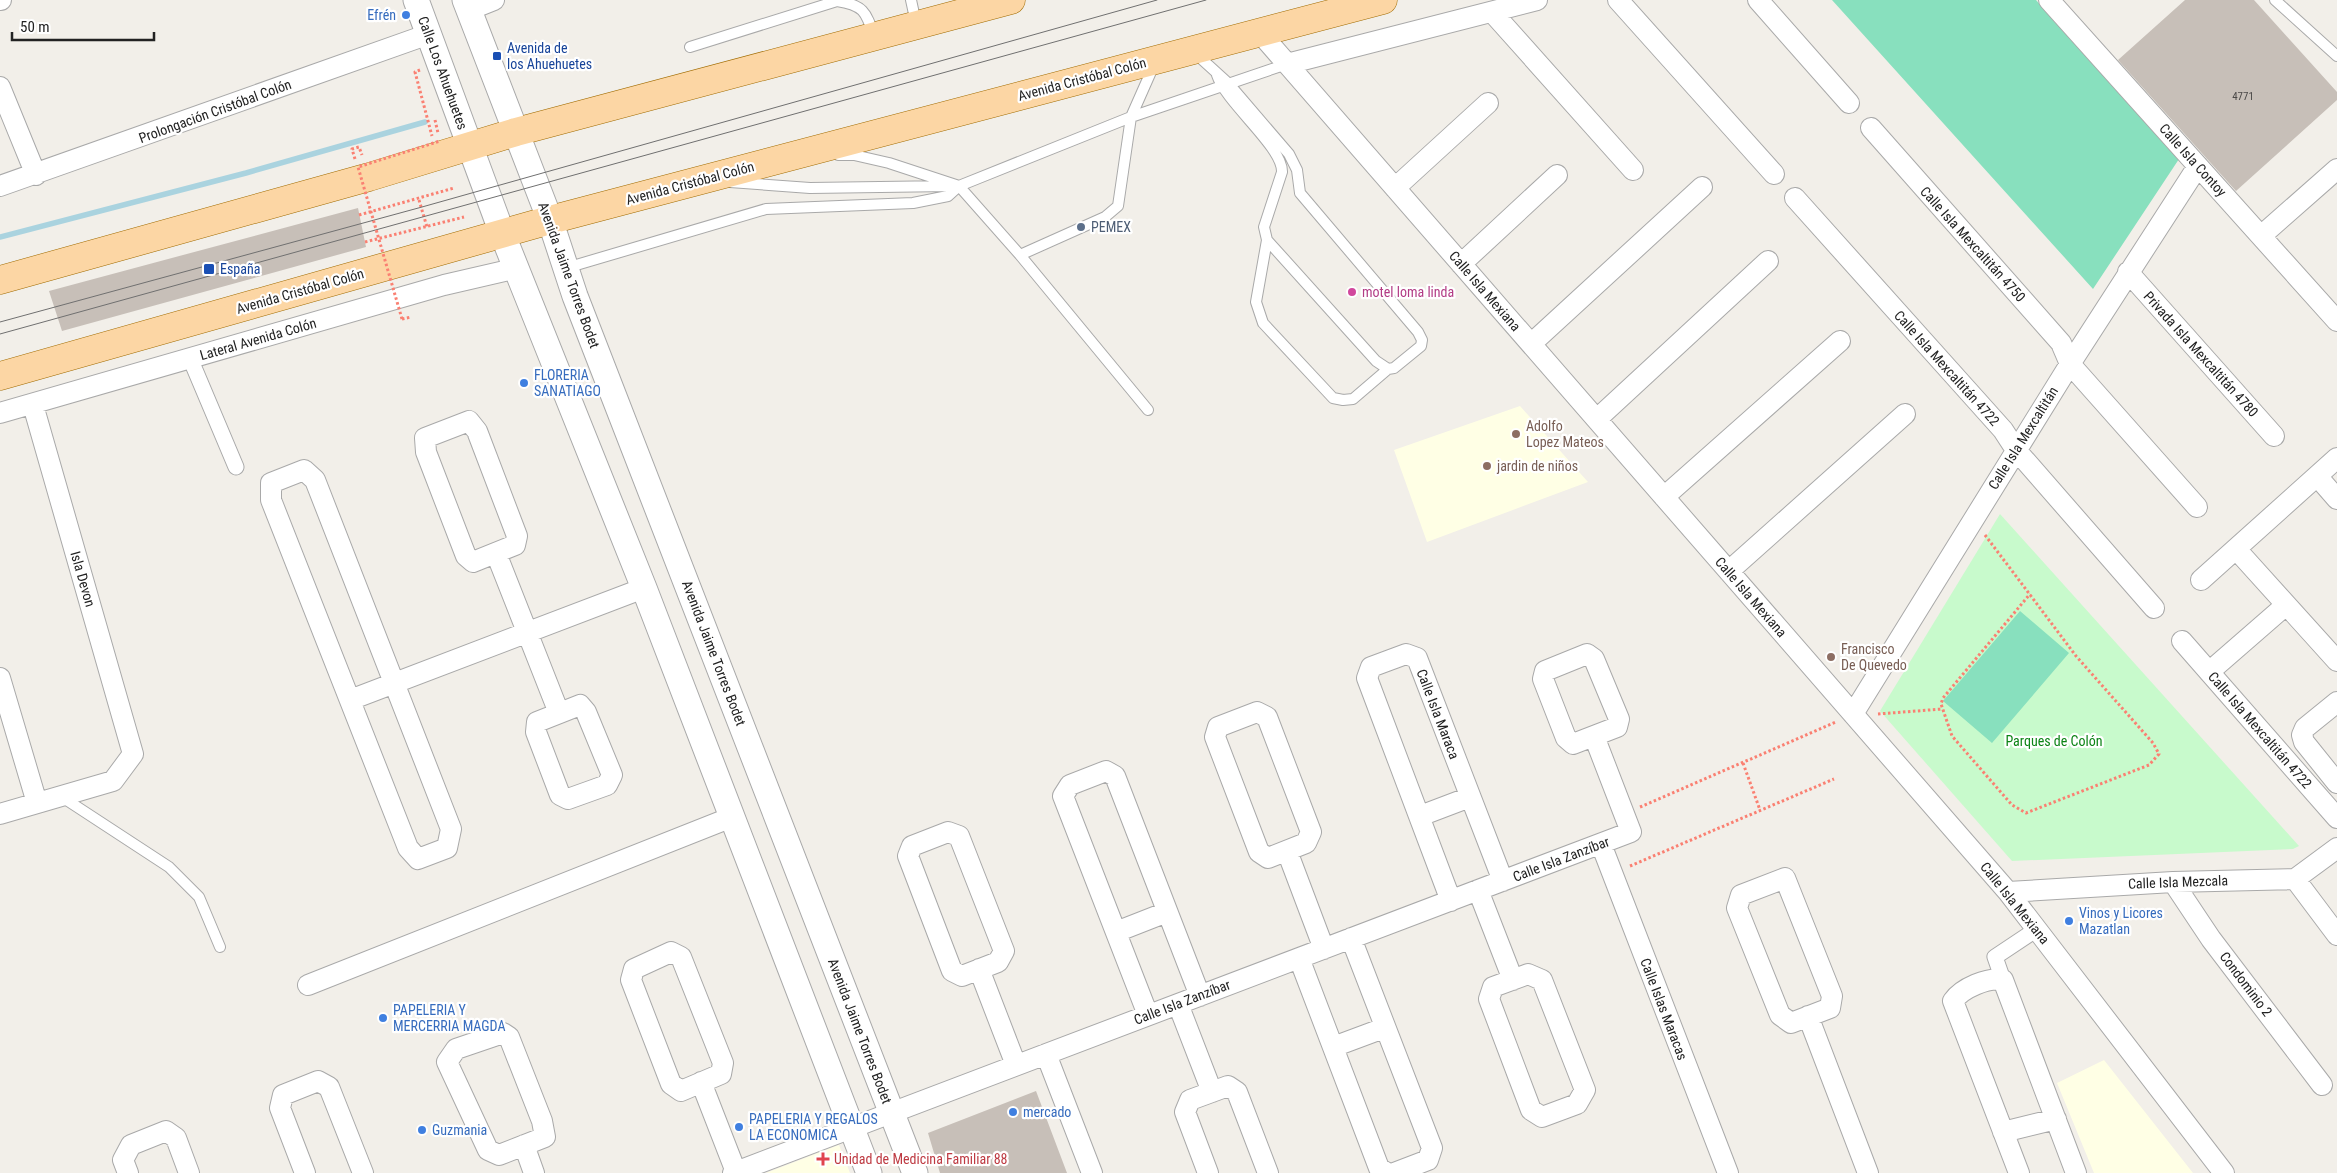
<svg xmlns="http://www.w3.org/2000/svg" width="2337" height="1173" font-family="'Roboto Condensed',sans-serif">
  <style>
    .education { fill: #ffffe5 }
    .park { fill: #c8facc }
    .pitch { fill: #88e0be }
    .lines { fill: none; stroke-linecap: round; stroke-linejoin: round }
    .stream { stroke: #aad3df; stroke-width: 5.5 }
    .building { fill: #c7bfb8 }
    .service-casing { stroke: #a9a9a9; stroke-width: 12 }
    .pedestrian-casing { stroke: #a9a9a9; stroke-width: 17 }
    .minor-casing { stroke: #a9a9a9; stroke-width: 22 }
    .tertiary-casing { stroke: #a9a9a9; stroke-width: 27 }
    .primary-casing { stroke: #a06b00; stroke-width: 29 }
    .path { stroke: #fa8072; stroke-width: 3; stroke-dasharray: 2.5 2.5; stroke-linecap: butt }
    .service { stroke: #fff; stroke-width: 10 }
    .pedestrian { stroke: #fff; stroke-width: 15 }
    .minor { stroke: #fff; stroke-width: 20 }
    .tertiary { stroke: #fff; stroke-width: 25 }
    .primary { stroke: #fcd6a4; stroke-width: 28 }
    .tram { stroke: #707070; stroke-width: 1 }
    .path-bridge { stroke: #fa8072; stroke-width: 3; stroke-dasharray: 2.5 2.5; stroke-linecap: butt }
    .shop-dot { fill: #3f7fe0; stroke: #fff; stroke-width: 2 }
    .transit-dot { fill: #1a4fb4; stroke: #fff; stroke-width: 2 }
    .service-dot { fill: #5c6f8a; stroke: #fff; stroke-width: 2 }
    .hotel-dot { fill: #d1479c; stroke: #fff; stroke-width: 2 }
    .education-dot { fill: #8d6e63; stroke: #fff; stroke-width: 2 }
    .health-dot { fill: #e0444e; stroke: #fff; stroke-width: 2 }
    .labels { text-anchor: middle; stroke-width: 4.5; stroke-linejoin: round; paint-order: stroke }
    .number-label { font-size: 11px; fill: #4b4948 }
    .shop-label { font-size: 14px; fill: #366cbe; stroke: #fff; text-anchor: start }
    .transit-label { font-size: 14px; fill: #164399; stroke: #fff; text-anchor: start }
    .street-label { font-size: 14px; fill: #222; stroke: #fff }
    .service-label { font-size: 14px; fill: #4e5e75; stroke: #fff; text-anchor: start }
    .hotel-label { font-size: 14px; fill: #b23c85; stroke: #fff; text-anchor: start }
    .education-label { font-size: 14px; fill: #785e54; stroke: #fff; text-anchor: start }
    .park-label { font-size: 14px; fill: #0c8416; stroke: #fff }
    .health-label { font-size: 14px; fill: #be3a42; stroke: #fff; text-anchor: start }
  </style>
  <rect width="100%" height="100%" fill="#f2efe9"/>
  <!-- education -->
  <path class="education" d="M 1520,406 L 1588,482 L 1427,542 L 1394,450 Z
    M 2104,1060 L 2193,1173 L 2094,1173 L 2057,1083 Z
    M 839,1145 L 850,1173 L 766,1173 Z"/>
  <!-- park -->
  <path class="park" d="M 2000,514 L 2299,846 L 2293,849 L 2012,861 L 1880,711 Z"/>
  <!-- pitch -->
  <path class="pitch" d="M 1832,0 L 2036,0 L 2179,159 L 2093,289 Z
    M 2020,611 L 2069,653 L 1992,743 L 1943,701 Z"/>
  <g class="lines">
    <!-- stream -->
    <path class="stream" d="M 0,237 L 246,173 L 425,122"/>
  </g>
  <!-- building -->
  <path class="building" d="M 2185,0 L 2254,0 L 2337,92 L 2337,100 L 2236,191 L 2118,60 Z
    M 358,208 L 366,247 L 62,331 L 49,291 Z
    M 1036,1091 L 1067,1173 L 940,1173 L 928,1133 Z"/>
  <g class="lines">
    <!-- service casing -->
    <g class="service-casing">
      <path id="service" d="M 911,0 L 916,23
        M 2275,0 L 2337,56
        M 690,47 L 837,1 C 863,5 866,11 874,36
        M 1195,53 L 1229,84 L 1289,154 L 1297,170 L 1300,193 L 1418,332 L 1422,340 L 1421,346 L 1394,368 L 1388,369 L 1376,361 L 1267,240 L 1264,227 L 1282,172 C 1283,147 1226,103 1217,75
        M 838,155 L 854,155 L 889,163 L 959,186 L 1020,255 L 1105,217 L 1118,206 L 1131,117 L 1154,65
        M 730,182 L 810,188 L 950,186
        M 1267,240 L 1256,302 L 1263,323 L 1333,398 L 1343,400 L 1353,399 L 1388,369
        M 1020,255 L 1148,410
        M 566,268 L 766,209 L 913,203 L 948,196 L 959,186 L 1131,117 L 1287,64
        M 62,797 L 169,867 L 199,897 L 220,947"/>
    </g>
    <!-- pedestrian casing -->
    <g class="pedestrian-casing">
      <path id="pedestrian" d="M 190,358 L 236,467
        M 2003,980 L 1995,957 L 2037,929"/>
    </g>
    <!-- minor casing -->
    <g class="minor-casing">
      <path id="minor" d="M 0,0 L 1,0
        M 1618,0 L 1774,174
        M 1758,0 L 1849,103
        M 2049,0 L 2337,321
        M 469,10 L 494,0
        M 1492,12 L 1633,170
        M 1261,34 L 2008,892 L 2224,1173
        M 1287,64 L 1537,0
        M 0,87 L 36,175
        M 1871,128 L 2061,343 L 2070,364 L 2197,507
        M 0,186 L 429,34
        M 1395,188 L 1488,103
        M 1795,198 L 2003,430 L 2016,450 L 2154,608
        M 2261,236 L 2337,169
        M 1461,264 L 1557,175
        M 2128,272 L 2274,436
        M 1531,344 L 1702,187
        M 0,413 L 444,285 L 518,268
        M 1597,419 L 1768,261
        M 469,421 L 477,431 L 517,536 L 515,545 L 473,562 L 466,556 L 426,452 L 425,438 Z
        M 304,470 L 315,480 L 451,829 L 447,848 L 418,859 L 408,848 L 271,500 L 271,483 Z
        M 2317,476 L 2337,499
        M 1664,497 L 1840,341
        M 2236,549 L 2337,661
        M 496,553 L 559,713
        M 1729,571 L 1905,414
        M 2201,580 L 2337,458
        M 2182,641 L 2337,818
        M 1587,654 L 1594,659 L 1619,719 L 1617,727 L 1573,744 L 1566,738 L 1543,679 L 1545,671 Z
        M 2209,672 L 2286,605
        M 0,678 L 37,803
        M 350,700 L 644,588
        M 2337,702 L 2305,728 L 2302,735 L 2304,742 L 2337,783
        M 580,705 L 586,712 L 612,775 L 607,785 L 568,799 L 560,795 L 536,732 L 537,722 Z
        M 1257,712 L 1267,717 L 1311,832 L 1306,843 L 1268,858 L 1259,852 L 1215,737 L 1218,727 Z
        M 1853,714 L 2070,364 L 2198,166
        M 0,814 L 113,781 L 133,754 L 33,405
        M 1420,816 L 1470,797
        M 948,832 L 959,836 L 1004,951 L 998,962 L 962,976 L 952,971 L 908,856 L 912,846 Z
        M 1601,844 L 1728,1173
        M 1287,851 L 1324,949
        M 1785,878 L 1832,996 L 1830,1008 L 1791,1023 L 1780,1015 L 1737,908 L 1741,895 Z
        M 2295,879 L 2337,935
        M 2173,882 L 2211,939 L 2322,1085
        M 1478,890 L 1513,980
        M 2008,892 L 2173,882 L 2295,879 L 2337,848
        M 1451,901 L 1367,678 L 1371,667 L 1406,654 L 1417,658 L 1503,881
        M 1116,932 L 1167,912
        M 1351,938 L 1432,1148 L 1428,1160 L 1394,1173
        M 671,952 L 681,957 L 723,1063 L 721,1074 L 681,1091 L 671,1084 L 631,980 L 634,969 Z
        M 1299,958 L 1379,1168 L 1387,1173
        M 979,969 L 1016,1065
        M 1528,974 L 1542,980 L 1585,1090 L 1577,1104 L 1542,1117 L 1531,1110 L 1489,999 L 1493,987 Z
        M 308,985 L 732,817
        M 1178,1004 L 1212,1092
        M 1148,1015 L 1063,796 L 1070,785 L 1106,771 L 1115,776 L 1200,996
        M 1808,1016 L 1868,1173
        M 503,1033 L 509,1037 L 542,1121 L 545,1137 L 499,1155 L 488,1150 L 447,1062 L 456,1049 Z
        M 1333,1047 L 1384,1028
        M 1046,1054 L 1092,1173
        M 701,1082 L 736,1172
        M 2003,1132 L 2056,1119
        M 524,1145 L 534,1173
        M 128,1173 L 123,1160 L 131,1145 L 166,1131 L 176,1138 L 189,1173
        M 305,1173 L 280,1108 L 283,1095 L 318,1081 L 329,1087 L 363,1173
        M 733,1173 L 1631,832 L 1594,736
        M 1208,1173 L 1185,1112 L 1190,1100 L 1228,1086 L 1237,1092 L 1268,1173
        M 2019,1173 L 1953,1001 C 1962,988 1988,977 2003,980 L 2076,1173"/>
    </g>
    <!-- tertiary casing -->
    <g class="tertiary-casing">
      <path id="tertiary" d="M 416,0 L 502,233 L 644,588 L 869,1173
        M 465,0 L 550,220 L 575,296 L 915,1173"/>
    </g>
    <!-- primary casing -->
    <g class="primary-casing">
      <path id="primary" d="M 0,280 L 369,177 L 516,132 L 1011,0
        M 0,376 L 550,220 L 1383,0"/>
    </g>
    <!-- path -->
    <path class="path" d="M 420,70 L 415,72 L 432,136
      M 435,120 L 438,133
      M 355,159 L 352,149 L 359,147 L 362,155
      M 419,200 L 427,227
      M 359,215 L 454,188
      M 365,242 L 464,217
      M 402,319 L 411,317
      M 1985,535 L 2076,656 L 2153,743 L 2159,754 L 2149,765 L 2026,813 L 2012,805 L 1952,736 L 1941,704 L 1943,698 L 2030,594
      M 1878,714 L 1942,709
      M 1743,763 L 1760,810
      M 1640,807 L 1836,722
      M 1630,866 L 1834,779"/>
    <!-- service -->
    <use href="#service" class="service"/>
    <!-- pedestrian -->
    <use href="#pedestrian" class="pedestrian"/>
    <!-- minor -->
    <use href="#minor" class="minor"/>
    <!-- tertiary -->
    <use href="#tertiary" class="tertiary"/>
    <!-- primary -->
    <use href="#primary" class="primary"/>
    <!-- tram -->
    <path class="tram" d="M 0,322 L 422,207 L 1157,0
      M 0,334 L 1206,0"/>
    <!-- path-bridge -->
    <path class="path-bridge" d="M 402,319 L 358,167 L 440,141"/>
  </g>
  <!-- markers -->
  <g class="shop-dot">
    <circle cx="406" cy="15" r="5"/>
    <circle cx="524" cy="383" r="5"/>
    <circle cx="2069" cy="921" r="5"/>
    <circle cx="383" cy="1018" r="5"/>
    <circle cx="1013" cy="1112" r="5"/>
    <circle cx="739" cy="1127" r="5"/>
    <circle cx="422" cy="1130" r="5"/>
  </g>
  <g class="transit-dot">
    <rect x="492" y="51" width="10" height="10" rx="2.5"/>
    <rect x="203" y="263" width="12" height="12" rx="2.5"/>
  </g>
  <circle class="service-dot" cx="1081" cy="227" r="5"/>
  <circle class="hotel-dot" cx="1352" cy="292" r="5"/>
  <g class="education-dot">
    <circle cx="1516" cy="434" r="5"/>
    <circle cx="1487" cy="466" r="5"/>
    <circle cx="1831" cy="657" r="5"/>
  </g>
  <path class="health-dot" d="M820.5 1151.5h5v5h5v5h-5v5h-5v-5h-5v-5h5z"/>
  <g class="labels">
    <!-- number labels -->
    <g class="number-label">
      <text x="2243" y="100">4771</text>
    </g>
    <!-- shop labels -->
    <g class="shop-label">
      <text x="396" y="20" text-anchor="end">Efrén</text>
      <text x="534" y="380">FLORERIA<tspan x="534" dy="16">SANATIAGO</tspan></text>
      <text x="2079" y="918">Vinos y Licores<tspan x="2079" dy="16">Mazatlan</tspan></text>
      <text x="393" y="1015">PAPELERIA Y<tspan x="393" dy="16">MERCERRIA MAGDA</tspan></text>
      <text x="1023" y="1117">mercado</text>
      <text x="749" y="1124">PAPELERIA Y REGALOS<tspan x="749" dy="16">LA ECONOMICA</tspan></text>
      <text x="432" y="1135">Guzmania</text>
    </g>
    <!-- transit labels -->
    <g class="transit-label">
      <text x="507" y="53">Avenida de<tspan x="507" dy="16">los Ahuehuetes</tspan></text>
      <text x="220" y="274">España</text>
    </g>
    <!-- street labels -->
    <g class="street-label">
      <text transform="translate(443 73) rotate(70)" y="5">Calle Los Ahuehuetes</text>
      <text transform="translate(1082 79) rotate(-15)" y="5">Avenida Cristóbal Colón</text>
      <text transform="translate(215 111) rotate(-20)" y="5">Prolongación Cristóbal Colón</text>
      <text transform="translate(2193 160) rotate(48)" y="5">Calle Isla Contoy</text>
      <text transform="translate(690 183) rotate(-15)" y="5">Avenida Cristóbal Colón</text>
      <text transform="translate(1973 244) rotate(48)" y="5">Calle Isla Mexcaltitán 4750</text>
      <text transform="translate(569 275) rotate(70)" y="5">Avenida Jaime Torres Bodet</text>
      <text transform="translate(300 291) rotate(-16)" y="5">Avenida Cristóbal Colón</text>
      <text transform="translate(1485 291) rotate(49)" y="5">Calle Isla Mexiana</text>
      <text transform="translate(258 339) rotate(-16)" y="5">Lateral Avenida Colón</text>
      <text transform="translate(2201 354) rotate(48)" y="5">Privada Isla Mexcaltitán 4780</text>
      <text transform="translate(1947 368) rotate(48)" y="5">Calle Isla Mexcaltitán 4722</text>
      <text transform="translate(2023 438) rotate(-58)" y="5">Calle Isla Mexcaltitán</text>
      <text transform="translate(83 579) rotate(74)" y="5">Isla Devon</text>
      <text transform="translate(1751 597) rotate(49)" y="5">Calle Isla Mexiana</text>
      <text transform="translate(714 653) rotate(69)" y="5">Avenida Jaime Torres Bodet</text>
      <text transform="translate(1438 714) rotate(69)" y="5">Calle Isla Maraca</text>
      <text transform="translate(2260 730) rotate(49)" y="5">Calle Isla Mexcaltitán 4722</text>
      <text transform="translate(1561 859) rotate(-21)" y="5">Calle Isla Zanzíbar</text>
      <text transform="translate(2178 882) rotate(-2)" y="5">Calle Isla Mezcala</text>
      <text transform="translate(2015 903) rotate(51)" y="5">Calle Isla Mexiana</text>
      <text transform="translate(2246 984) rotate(53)" y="5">Condominio 2</text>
      <text transform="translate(1182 1002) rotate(-21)" y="5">Calle Isla Zanzíbar</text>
      <text transform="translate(1664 1009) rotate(69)" y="5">Calle Islas Maracas</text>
      <text transform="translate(860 1031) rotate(69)" y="5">Avenida Jaime Torres Bodet</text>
    </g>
    <!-- service labels -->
    <g class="service-label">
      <text x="1091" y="232">PEMEX</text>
    </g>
    <!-- hotel labels -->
    <g class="hotel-label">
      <text x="1362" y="297">motel loma linda</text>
    </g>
    <!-- education labels -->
    <g class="education-label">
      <text x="1526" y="431">Adolfo<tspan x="1526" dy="16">Lopez Mateos</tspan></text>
      <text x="1497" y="471">jardin de niños</text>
      <text x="1841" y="654">Francisco<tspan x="1841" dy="16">De Quevedo</tspan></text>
    </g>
    <!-- park labels -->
    <g class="park-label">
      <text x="2054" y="746">Parques de Colón</text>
    </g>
    <!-- health labels -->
    <g class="health-label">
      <text x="834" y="1164">Unidad de Medicina Familiar 88</text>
    </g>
  </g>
  <!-- scale -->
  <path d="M12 32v8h142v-8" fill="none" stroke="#222222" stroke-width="2.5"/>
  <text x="20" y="32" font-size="15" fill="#222222" stroke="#ffffff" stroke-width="4" paint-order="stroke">50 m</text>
</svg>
